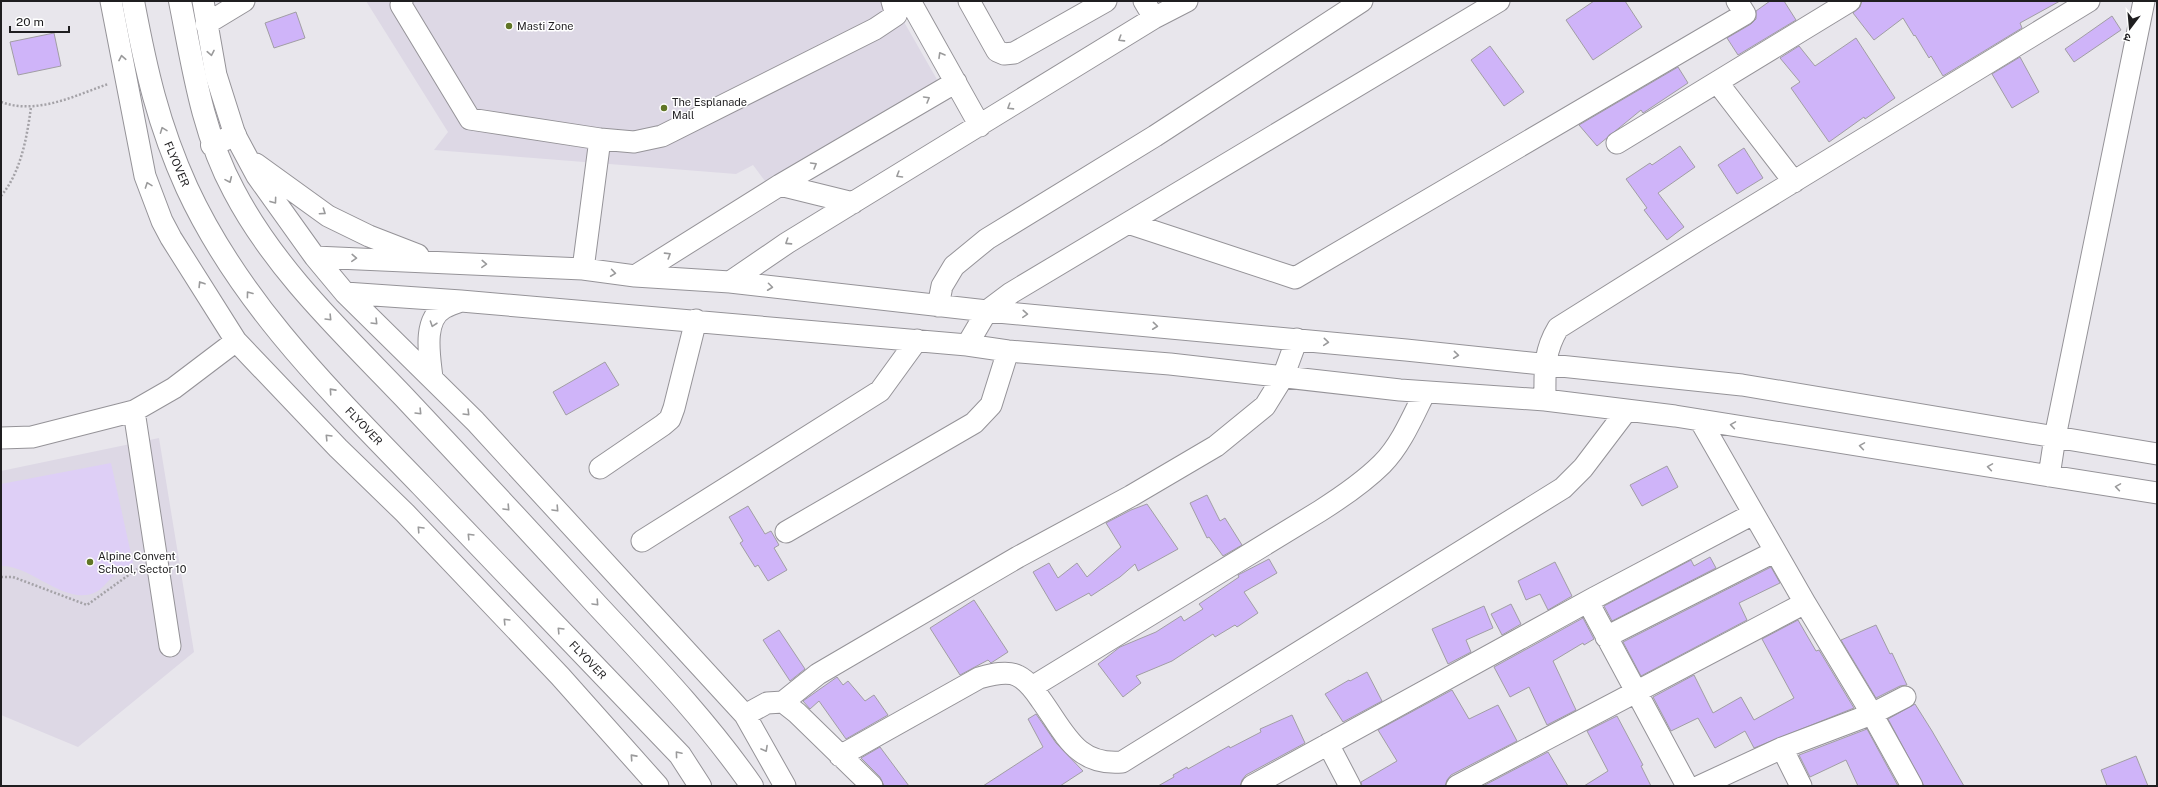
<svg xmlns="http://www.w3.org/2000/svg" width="2158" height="787" font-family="'Public Sans','Noto Sans Devanagari',sans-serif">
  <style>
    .built { fill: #ddd8e5 }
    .green { fill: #decff6 }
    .building { fill: #cfb4f9; stroke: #a19ea4 }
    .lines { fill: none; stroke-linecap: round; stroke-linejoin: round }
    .minor-casing { stroke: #959398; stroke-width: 23 }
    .major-casing { stroke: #959398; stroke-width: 24 }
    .path { stroke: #a4a2a7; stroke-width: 2.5; stroke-dasharray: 2 2; stroke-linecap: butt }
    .minor { stroke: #fff; stroke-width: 21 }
    .major { stroke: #fff; stroke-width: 22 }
    .oneway { stroke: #9a9a9b }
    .poi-dot { fill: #607525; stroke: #fff; stroke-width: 1.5 }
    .labels { text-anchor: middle; stroke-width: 3; stroke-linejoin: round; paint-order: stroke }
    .poi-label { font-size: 11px; fill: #1f1e20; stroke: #fff; text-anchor: start }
    .street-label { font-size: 11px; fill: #1f1e20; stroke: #fff }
  </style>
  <rect width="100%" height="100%" fill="#e8e6ec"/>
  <!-- built -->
  <path class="built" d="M 366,1 L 892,1 L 939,83 L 765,181 L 753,165 L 736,174 L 434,150 L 448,132 Z
    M 159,438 L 194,652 L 78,747 L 1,715 L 1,471 Z"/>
  <!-- green -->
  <path class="green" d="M 111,463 L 133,563 C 127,567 120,571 115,575 C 108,580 102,590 94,593 C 64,605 31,565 1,566 L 1,484 Z"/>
  <!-- building -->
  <path class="building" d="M 1594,1 L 1625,1 L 1642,27 L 1593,60 L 1566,20 Z
    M 1770,1 L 1784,1 L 1796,20 L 1738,55 L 1727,38 L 1751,24 L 1756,19 L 1756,11 Z
    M 1862,1 L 2060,1 L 2020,23 L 2022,28 L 1943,76 L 1931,56 L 1929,58 L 1915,35 L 1914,36 L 1903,18 L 1874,40 L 1853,13 L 1860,7 Z
    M 296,12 L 305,38 L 274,48 L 265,23 Z
    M 2112,16 L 2121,30 L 2074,62 L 2065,49 Z
    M 54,33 L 61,66 L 18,75 L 10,42 Z
    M 1856,38 L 1895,98 L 1865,119 L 1864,117 L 1829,142 L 1791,88 L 1800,82 L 1780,58 L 1799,46 L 1815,66 Z
    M 1490,46 L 1524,92 L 1504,106 L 1471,60 Z
    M 2020,57 L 2039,92 L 2012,108 L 1992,74 Z
    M 1678,67 L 1688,83 L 1643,113 L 1641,110 L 1597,146 L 1579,125 Z
    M 1680,146 L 1695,167 L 1658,193 L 1684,227 L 1667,240 L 1644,210 L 1647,208 L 1626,179 L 1650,163 L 1652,165 Z
    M 1744,148 L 1763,178 L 1737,194 L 1718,165 Z
    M 605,362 L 619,385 L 566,415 L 553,392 Z
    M 1667,466 L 1678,487 L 1642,506 L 1630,485 Z
    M 1207,495 L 1220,521 L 1225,518 L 1242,545 L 1223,556 L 1209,537 L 1207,538 L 1190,503 Z
    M 1147,504 L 1178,549 L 1138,571 L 1135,564 L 1120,577 L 1091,596 L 1089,593 L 1056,611 L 1033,572 L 1049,563 L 1058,578 L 1077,563 L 1087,577 L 1121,547 L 1106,523 L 1131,510 Z
    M 748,506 L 765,534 L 771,531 L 779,545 L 774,548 L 787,570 L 768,581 L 758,565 L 755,567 L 740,543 L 743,541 L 729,517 Z
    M 1710,557 L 1716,568 L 1612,621 L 1604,606 L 1691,560 L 1694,566 Z
    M 1269,559 L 1277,573 L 1244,592 L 1258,613 L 1237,627 L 1235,625 L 1215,637 L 1213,634 L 1172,661 L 1136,676 L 1141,683 L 1123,697 L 1098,664 L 1120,647 L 1156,632 L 1181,616 L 1184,621 L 1203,609 L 1199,604 L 1239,577 L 1238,575 Z
    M 1555,562 L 1572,596 L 1548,610 L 1540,594 L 1526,600 L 1518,581 Z
    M 1771,567 L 1780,583 L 1739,603 L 1747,620 L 1641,676 L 1623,642 Z
    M 974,600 L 1008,652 L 991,663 L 988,660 L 960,675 L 930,628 Z
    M 1511,604 L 1521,624 L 1502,635 L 1491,614 Z
    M 1484,606 L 1493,628 L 1466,640 L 1471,652 L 1448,664 L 1432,629 Z
    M 1583,618 L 1594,639 L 1584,645 L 1583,643 L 1553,661 L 1576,710 L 1547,725 L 1529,687 L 1510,697 L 1494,667 Z
    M 1798,620 L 1816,651 L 1819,650 L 1854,708 L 1754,748 L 1745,731 L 1715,748 L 1698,718 L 1671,731 L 1653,697 L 1694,675 L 1713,713 L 1741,697 L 1754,720 L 1794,698 L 1762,639 Z
    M 1876,625 L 1890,654 L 1892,653 L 1907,685 L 1900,686 L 1876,698 L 1841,640 Z
    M 779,630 L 805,669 L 790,681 L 763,640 Z
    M 1367,672 L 1382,701 L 1343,722 L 1325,694 L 1349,680 L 1350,681 Z
    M 837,677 L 843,685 L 848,681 L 865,701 L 874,695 L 888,715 L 846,739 L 819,701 L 810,709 L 803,701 Z
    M 1452,690 L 1469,719 L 1498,705 L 1517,741 L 1451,775 L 1447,780 L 1445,786 L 1362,786 L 1361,782 L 1397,761 L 1378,730 Z
    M 1915,704 L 1932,731 L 1964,786 L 1924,786 L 1888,719 Z
    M 1036,714 L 1056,743 L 1083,771 L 1060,786 L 983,786 L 1043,747 L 1028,719 Z
    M 1292,715 L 1305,743 L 1246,775 L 1242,780 L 1240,786 L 1158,786 L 1174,777 L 1173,775 L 1187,767 L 1188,769 L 1229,746 L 1230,748 L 1261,732 L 1260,729 Z
    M 1617,716 L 1643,765 L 1641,766 L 1651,786 L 1584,786 L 1608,771 L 1587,731 Z
    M 1867,729 L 1898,786 L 1858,786 L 1846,760 L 1810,777 L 1799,755 Z
    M 880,747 L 909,786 L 884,786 L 880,777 L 861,758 Z
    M 1548,752 L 1568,786 L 1483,786 Z
    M 2136,756 L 2148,786 L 2107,786 L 2101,770 Z"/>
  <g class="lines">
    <!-- minor casing -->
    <g class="minor-casing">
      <path id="minor" d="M 111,1 L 145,176 L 162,221 L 171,238 L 236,341 L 338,448 L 405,513 L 560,676 L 658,786
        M 203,1 L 216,75 L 235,135 L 257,176 L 315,257 L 345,293 L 475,421 L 745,715 L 785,786
        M 402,1 L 401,5 L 470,119 L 600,139 L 634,142 L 662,136 L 875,29 L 896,15 L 892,1
        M 910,1 L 980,126
        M 969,1 L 997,51 L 1004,54 L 1014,53 L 1106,1
        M 1144,1 L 1154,18
        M 206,24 L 244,1
        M 1717,82 L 1794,182
        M 1617,143 L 1850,1
        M 256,164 L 328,216 L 369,236 L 418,255
        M 780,185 L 853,203
        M 1128,223 L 1295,278 L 1745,14 L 1737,1
        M 315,257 L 583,269 L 635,276 L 730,282 L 987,311 L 1406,350 L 1742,385 L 2157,454
        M 583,269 L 600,139
        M 635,276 L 780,185 L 956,82
        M 730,282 L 787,243 L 1154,18 L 1187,1
        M 345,293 L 461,301 L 967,345 L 1008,351 L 1170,364 L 1400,390 L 1545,400 L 1675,416 L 2157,493
        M 938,306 L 942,286 L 954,266 L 987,239 L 1155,136 L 1362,1
        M 967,345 L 987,311 L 1011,293 L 1499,1
        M 432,378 C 430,358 422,320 444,308 C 449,305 455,303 461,301
        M 1545,400 C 1545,372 1543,353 1558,328 L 1703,237 L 2089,1
        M 134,411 L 170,646
        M 1,438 L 32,437 L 134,411 L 174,388 L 236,341
        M 600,468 L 663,425 L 670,419 L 674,408 L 696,320
        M 2049,476 L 2055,437 L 2144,1
        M 786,532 L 974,423 L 991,405 L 1008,351
        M 642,541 L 880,391 L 917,340
        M 1588,602 L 1687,786
        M 1805,603 L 1872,714 L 1912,786
        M 1606,637 L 1774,552
        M 1032,687 L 1320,511 C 1342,497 1364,482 1382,464 C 1401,445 1413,416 1425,392
        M 783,702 L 797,713 L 872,786
        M 745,715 L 767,703 L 783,702 L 818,674 L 1018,557 L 1131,496 L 1216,446 L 1265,406 L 1283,377 L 1297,339
        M 1328,744 L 1350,786
        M 1782,748 L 1801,786
        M 840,756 L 979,678 C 990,675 1007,670 1018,676 C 1028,681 1035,691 1041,700 C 1065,733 1076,766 1122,762 L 1563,488 L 1583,468 L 1627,410
        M 1252,786 L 1594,598 L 1753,514
        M 1457,786 L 1805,603 L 1700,420
        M 1700,786 L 1782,748 L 1872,714 L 1905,697"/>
    </g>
    <!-- major casing -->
    <g class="major-casing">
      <path id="major" d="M 133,1 C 146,70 158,124 187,188 C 241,305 334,395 422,486 C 508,576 594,665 680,755 L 700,786
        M 180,1 C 193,66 202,132 234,191 C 276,271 343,333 404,397 C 469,466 533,535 597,605 C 651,663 706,720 752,786
        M 212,145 L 235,135"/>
    </g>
    <!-- path -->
    <path class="path" d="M 1,102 C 37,115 74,96 108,84
      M 1,196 C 21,172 27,137 31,107
      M 1,577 L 13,577 L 87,605 L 137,569"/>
    <!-- minor -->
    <use href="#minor" class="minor"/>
    <!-- major -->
    <use href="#major" class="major"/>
  </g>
  <!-- one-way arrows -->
  <defs><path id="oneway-chevron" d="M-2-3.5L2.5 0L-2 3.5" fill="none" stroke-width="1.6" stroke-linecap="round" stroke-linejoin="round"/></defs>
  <g class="oneway">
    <use href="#oneway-chevron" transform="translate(1121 39) rotate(148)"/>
    <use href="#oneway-chevron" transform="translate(211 53) rotate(79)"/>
    <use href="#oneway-chevron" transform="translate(941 55) rotate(-120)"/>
    <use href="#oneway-chevron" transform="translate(122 58) rotate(-101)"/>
    <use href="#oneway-chevron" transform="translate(927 99) rotate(-30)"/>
    <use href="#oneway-chevron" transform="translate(1010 107) rotate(148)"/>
    <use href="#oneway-chevron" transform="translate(163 130) rotate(-111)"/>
    <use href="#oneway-chevron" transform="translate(814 165) rotate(-30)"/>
    <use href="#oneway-chevron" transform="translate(899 175) rotate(149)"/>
    <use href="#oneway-chevron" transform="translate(229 180) rotate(66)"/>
    <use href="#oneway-chevron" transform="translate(148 185) rotate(-110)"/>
    <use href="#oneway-chevron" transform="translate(274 201) rotate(54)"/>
    <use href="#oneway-chevron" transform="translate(323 212) rotate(34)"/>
    <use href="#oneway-chevron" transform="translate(788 242) rotate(147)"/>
    <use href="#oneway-chevron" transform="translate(668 255) rotate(-32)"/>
    <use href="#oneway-chevron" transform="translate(354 258) rotate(3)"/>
    <use href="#oneway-chevron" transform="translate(484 264) rotate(3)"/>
    <use href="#oneway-chevron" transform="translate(613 273) rotate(8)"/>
    <use href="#oneway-chevron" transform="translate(201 284) rotate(-122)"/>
    <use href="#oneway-chevron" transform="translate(770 287) rotate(7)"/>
    <use href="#oneway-chevron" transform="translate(249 294) rotate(-127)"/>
    <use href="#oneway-chevron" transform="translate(1025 314) rotate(4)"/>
    <use href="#oneway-chevron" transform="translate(329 318) rotate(46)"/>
    <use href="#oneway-chevron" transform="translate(375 322) rotate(45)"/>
    <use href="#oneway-chevron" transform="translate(433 324) rotate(109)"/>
    <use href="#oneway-chevron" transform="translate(1155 326) rotate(6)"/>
    <use href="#oneway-chevron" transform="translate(1326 342) rotate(5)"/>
    <use href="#oneway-chevron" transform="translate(1456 355) rotate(6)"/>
    <use href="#oneway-chevron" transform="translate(332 391) rotate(-132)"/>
    <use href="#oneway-chevron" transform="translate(419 412) rotate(46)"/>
    <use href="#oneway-chevron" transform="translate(467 413) rotate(45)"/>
    <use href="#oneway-chevron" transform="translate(1733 425) rotate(-171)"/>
    <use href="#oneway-chevron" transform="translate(328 437) rotate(-134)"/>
    <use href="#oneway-chevron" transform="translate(1862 446) rotate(-171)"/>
    <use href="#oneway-chevron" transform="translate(1990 467) rotate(-171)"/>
    <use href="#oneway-chevron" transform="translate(2118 487) rotate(-171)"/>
    <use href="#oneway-chevron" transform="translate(507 508) rotate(47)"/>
    <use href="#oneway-chevron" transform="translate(556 509) rotate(47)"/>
    <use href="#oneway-chevron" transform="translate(420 529) rotate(-133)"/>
    <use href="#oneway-chevron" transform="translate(470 536) rotate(-134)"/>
    <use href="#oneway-chevron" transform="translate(596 603) rotate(47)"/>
    <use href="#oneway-chevron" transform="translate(506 621) rotate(-134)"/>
    <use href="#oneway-chevron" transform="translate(560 630) rotate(-134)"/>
    <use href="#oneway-chevron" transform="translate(765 749) rotate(61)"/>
    <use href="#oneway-chevron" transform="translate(678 754) rotate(-130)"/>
    <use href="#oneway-chevron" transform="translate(633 757) rotate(-132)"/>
  </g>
  <!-- markers -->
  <g class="poi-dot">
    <circle cx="509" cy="26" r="4"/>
    <circle cx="664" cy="108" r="4"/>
    <circle cx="90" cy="562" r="4"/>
  </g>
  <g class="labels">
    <!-- poi labels -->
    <g class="poi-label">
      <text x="517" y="30">Masti Zone</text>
      <text x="672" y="106">The Esplanade<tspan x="672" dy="13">Mall</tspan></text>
      <text x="98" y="560">Alpine Convent<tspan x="98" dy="13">School, Sector 10</tspan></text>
    </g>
    <!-- street labels -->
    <g class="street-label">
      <text transform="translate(177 164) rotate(67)" y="4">FLYOVER</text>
      <text transform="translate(364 426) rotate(46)" y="4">FLYOVER</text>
      <text transform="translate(588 660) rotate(46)" y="4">FLYOVER</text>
    </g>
  </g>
  <!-- border -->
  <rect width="2158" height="787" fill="none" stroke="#1f1e20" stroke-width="4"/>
  <!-- north arrow -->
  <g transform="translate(2130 28) rotate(196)" stroke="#ffffff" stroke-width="3" paint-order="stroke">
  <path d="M0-3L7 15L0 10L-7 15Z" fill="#1f1e20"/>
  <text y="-6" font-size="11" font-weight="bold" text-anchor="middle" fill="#1f1e20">उ</text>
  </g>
  <!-- scale -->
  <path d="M10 26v6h59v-6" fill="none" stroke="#1f1e20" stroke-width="2"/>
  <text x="16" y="26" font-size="12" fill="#1f1e20" stroke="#ffffff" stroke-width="3" paint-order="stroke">20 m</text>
</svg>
